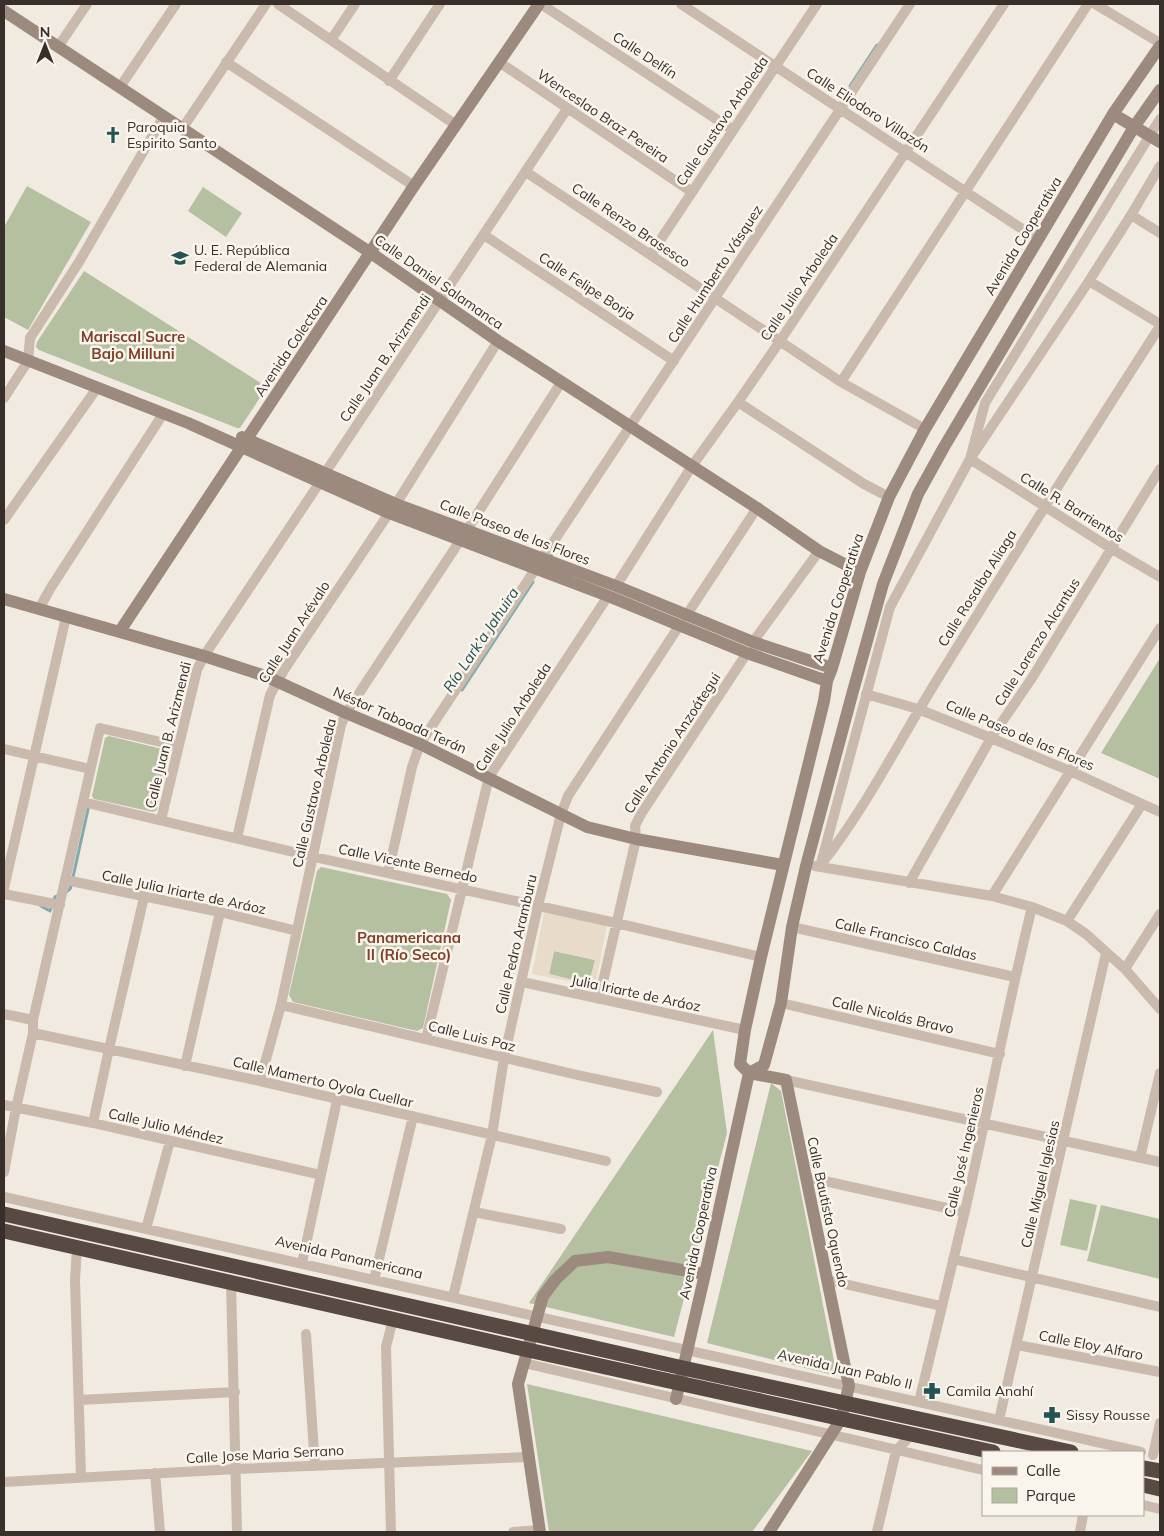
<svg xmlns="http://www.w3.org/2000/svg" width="1164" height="1536" font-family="Mulish,sans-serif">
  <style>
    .green { fill: #b5c0a1 }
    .plaza { fill: #e8dbc9; fill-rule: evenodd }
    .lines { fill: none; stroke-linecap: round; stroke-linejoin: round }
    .stream { stroke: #81aaad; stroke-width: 3 }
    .street { stroke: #c9baad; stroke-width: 10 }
    .secondary { stroke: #9d8a7e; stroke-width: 12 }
    .highway { stroke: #584a43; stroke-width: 15 }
    .labels { text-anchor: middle; stroke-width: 5; stroke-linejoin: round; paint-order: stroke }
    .street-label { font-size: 14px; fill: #382f2b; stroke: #f9f4ec }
    .poi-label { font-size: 14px; fill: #382f2b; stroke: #f9f4ec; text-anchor: start }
    .neighbourhood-label { font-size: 15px; font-weight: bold; fill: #81402a; stroke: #f9f4ec }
    .water-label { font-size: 15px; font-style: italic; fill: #235257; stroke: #f9f4ec }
  </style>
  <rect width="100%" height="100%" fill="#f1eae0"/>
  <!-- green -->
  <path class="green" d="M 27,186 L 91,222 L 28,330 L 4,317 L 4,227 Z
    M 203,187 L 242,213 L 226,237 L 188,211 Z
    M 84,271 L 267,387 L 240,428 L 237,428 L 39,350 L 36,347 L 37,342 Z
    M 1160,658 L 1160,779 L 1101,753 Z
    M 109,736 L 166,750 L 169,754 L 157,810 L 153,812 L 94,799 L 92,796 L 105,738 Z
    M 321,867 L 447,894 L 451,900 L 423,1028 L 417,1031 L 293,1002 L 289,995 L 317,871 Z
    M 554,951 L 595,960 L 589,984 L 549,974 Z
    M 713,1030 L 727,1133 L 674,1337 L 529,1303 Z
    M 771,1083 L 781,1091 L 837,1376 L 707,1343 Z
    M 1070,1199 L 1097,1205 L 1087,1251 L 1060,1245 Z
    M 1101,1205 L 1160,1219 L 1160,1279 L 1087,1261 Z
    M 527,1384 L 812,1451 L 752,1532 L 549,1532 Z"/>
  <!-- plaza -->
  <path class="plaza" d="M 544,913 L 607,925 L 595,986 L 532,974 ZM 554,951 L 595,960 L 589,984 L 549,974 Z"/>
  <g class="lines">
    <!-- stream -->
    <path class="stream" d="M 850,86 L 877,45
      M 549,559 L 554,551
      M 462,690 L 533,582
      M 66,892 L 70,889 L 71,886 L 89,805
      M 41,906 L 50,911 L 55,897 L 60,895"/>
    <!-- street -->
    <path class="street" d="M 278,4 L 456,125
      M 541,4 L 733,130
      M 681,4 L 1019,227 L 1040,237
      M 1095,4 L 1160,43
      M 331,40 L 355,4
      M 58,47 L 87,4
      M 226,62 L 414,186
      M 499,62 L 692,192
      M 389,81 L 440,4
      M 120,87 L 176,4
      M 1160,119 L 985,403 L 970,459 L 1112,549 L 1160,577
      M 182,129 L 266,4
      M 526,172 L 841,382 L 925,429
      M 1131,215 L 1160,233
      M 484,235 L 674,361
      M 651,254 L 817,4
      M 1089,281 L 1160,324
      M 841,382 L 1088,4
      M 4,398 L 28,361 L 30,338 L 79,262 L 164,116
      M 738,402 L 864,484 L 889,497
      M 325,473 L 567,109
      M 396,504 L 498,341
      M 4,520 L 97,388
      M 467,530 L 562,381
      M 542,559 L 910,4
      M 616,586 L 692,466 L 738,402 L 780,341 L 1004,4
      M 39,609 L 50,589 L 163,414
      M 686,616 L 757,508
      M 753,642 L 819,551
      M 866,694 L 918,709 L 991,738 L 1070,771 L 1160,812
      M 4,749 L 90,769
      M 83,802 L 314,857 L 616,923 L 761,957
      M 161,820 L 197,670 L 204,656 L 320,482
      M 237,838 L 270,695 L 284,670 L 389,513
      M 823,862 C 867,806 899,741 937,680 C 1010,561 1085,443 1160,326
      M 815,866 L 992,896 L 1032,907 L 1067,921 L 1086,934 L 1125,969 L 1160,1009
      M 820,867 L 890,607 L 970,459 L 1089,281 L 1131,215 L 1160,166
      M 388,873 L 412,767 L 420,744 L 536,568
      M 66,880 L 220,912 L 297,931
      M 909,883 L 991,738 L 1032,678 L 1160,469
      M 4,888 L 66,617
      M 4,894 L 60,905
      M 992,896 L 1160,628
      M 1067,921 L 1142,804
      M 792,927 L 1015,977
      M 1125,969 L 1160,914
      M 522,982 L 745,1030
      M 599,999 L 636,839 L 635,826 L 641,814 L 747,653
      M 781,1003 L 1000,1054
      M 281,1005 L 573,1074 L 657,1092
      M 4,1014 L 33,1020
      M 33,1033 L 260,1081 L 606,1161
      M 426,1039 L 489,777 L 608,596
      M 185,1066 L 220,912
      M 786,1080 L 1160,1162
      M 260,1081 L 281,1005 L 341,725 L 346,713 L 461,539
      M 4,1105 L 93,1123 L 321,1175
      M 93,1123 L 109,1049 L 144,897
      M 1140,1158 L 1160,1073
      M 4,1172 L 16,1108 L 33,1033 L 33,1020 L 100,728 L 178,746
      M 806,1177 L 965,1212
      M 4,1197 L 1141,1452
      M 474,1212 L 561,1229
      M 146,1229 L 170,1141
      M 77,1248 L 75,1280 L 81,1477
      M 953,1259 L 1160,1307
      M 302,1263 L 337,1100
      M 374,1280 L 413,1116
      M 827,1280 L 941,1306
      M 231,1282 L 237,1532
      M 453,1297 L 492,1135 L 504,1058 L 538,906 L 561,814 L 568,796 L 679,626
      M 306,1334 L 315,1466
      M 1017,1345 L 1160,1372
      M 524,1363 L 983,1470
      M 79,1400 L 235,1392
      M 919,1402 C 934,1338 950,1275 965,1211 C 988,1110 1007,1008 1032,907
      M 999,1420 L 1106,953
      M 1153,1455 L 1160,1423
      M 155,1473 L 160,1532
      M 4,1482 L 236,1469 L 528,1457
      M 1143,1505 L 1160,1509
      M 391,1532 L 386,1347 L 393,1319
      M 513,1532 L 540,1530
      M 877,1532 L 896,1451 L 912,1434
      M 1080,1532 L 1083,1515"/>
    <!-- secondary -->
    <path class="secondary" d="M 4,11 L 371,253 L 498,341 L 757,508 L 819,551 L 860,572
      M 1113,114 L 1160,142
      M 4,351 L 188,423 L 389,513 L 608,596 L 747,653 L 827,681
      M 242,437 L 396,504 L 616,586 L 753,642 L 832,668
      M 4,599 L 204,656 L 265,676 L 346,713 L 420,744 L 587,827 L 636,839 L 783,865
      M 120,631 L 414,186 L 539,4
      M 749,1073 L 740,1064 L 745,1030 L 761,957 L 824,701 L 827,681 L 832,668 L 860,572 L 889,497 L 925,429 L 1113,114 L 1160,46
      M 749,1073 L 764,1065 L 781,1003 L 792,927 L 806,866 L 853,691 L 883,584 L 918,494 L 944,447 L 1134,127 L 1160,90
      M 749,1073 L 786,1080 L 849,1386 L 841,1419 L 769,1532
      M 676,1399 L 705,1274 L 749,1073
      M 540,1532 L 518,1384 L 543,1296 L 556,1279 L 575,1261 L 608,1257 L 705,1274"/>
    <!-- highway -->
    <path class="highway" d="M 4,1214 L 683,1368 L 1071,1452
      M 4,1231 L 528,1350 L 993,1452
      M 1143,1468 L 1160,1471
      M 1143,1485 L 1160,1489"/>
  </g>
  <!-- icons -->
  <defs>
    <g id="church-bare" transform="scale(1.35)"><path d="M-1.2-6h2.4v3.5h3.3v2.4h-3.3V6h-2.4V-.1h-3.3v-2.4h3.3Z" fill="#235257" stroke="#f9f4ec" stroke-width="2.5" paint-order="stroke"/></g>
    <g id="school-bare" transform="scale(1.35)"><path d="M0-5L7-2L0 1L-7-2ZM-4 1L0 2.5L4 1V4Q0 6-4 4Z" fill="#235257" stroke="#f9f4ec" stroke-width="2.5" paint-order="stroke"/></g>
    <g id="pharmacy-bare" transform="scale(1.35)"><path d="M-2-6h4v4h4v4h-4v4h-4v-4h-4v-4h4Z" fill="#235257" stroke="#f9f4ec" stroke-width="2.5" paint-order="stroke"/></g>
  </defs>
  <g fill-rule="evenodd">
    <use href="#church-bare" x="113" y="135"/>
    <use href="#school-bare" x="180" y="258"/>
    <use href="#pharmacy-bare" x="932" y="1391"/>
    <use href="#pharmacy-bare" x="1052" y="1415"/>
  </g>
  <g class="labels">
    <!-- street labels -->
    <g class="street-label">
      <text transform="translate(645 55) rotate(33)" y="5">Calle Delfín</text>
      <text transform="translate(868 110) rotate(33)" y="5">Calle Eliodoro Villazón</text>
      <text transform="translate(603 116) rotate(34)" y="5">Wenceslao Braz Pereira</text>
      <text transform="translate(722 121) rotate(-56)" y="5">Calle Gustavo Arboleda</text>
      <text transform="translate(631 225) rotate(34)" y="5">Calle Renzo Brasesco</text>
      <text transform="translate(1023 236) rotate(-59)" y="5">Avenida Cooperativa</text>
      <text transform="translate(715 274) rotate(-57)" y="5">Calle Humberto Vásquez</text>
      <text transform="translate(439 282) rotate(35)" y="5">Calle Daniel Salamanca</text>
      <text transform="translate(587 286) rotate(33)" y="5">Calle Felipe Borja</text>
      <text transform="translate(799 287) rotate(-56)" y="5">Calle Julio Arboleda</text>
      <text transform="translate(291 346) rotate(-56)" y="5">Avenida Colectora</text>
      <text transform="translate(385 358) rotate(-56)" y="5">Calle Juan B. Arizmendi</text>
      <text transform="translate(1072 507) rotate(32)" y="5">Calle R. Barrientos</text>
      <text transform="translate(515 532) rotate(21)" y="5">Calle Paseo de las Flores</text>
      <text transform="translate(977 588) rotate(-58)" y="5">Calle Rosalba Aliaga</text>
      <text transform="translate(838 598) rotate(-72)" y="5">Avenida Cooperativa</text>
      <text transform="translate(294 632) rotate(-57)" y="5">Calle Juan Arévalo</text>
      <text transform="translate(1037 642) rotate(-58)" y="5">Calle Lorenzo Alcantus</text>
      <text transform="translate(513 717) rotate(-57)" y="5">Calle Julio Arboleda</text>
      <text transform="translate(400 720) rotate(24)" y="5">Néstor Taboada Terán</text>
      <text transform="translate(168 735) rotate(-76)" y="5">Calle Juan B. Arizmendi</text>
      <text transform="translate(1020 735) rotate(23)" y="5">Calle Paseo de las Flores</text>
      <text transform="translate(672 743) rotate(-57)" y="5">Calle Antonio Anzoátegui</text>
      <text transform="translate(314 793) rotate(-77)" y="5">Calle Gustavo Arboleda</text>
      <text transform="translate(408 863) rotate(12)" y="5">Calle Vicente Bernedo</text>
      <text transform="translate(184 892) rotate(12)" y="5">Calle Julia Iriarte de Aráoz</text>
      <text transform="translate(906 939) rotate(13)" y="5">Calle Francisco Caldas</text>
      <text transform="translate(516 944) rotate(-77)" y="5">Calle Pedro Aramburu</text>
      <text transform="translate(636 993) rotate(12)" y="5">Julia Iriarte de Aráoz</text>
      <text transform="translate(893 1015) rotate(13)" y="5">Calle Nicolás Bravo</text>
      <text transform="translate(472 1036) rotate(14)" y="5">Calle Luis Paz</text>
      <text transform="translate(323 1082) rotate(13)" y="5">Calle Mamerto Oyola Cuellar</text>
      <text transform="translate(166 1126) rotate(13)" y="5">Calle Julio Méndez</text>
      <text transform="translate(964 1152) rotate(-77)" y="5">Calle José Ingenieros</text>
      <text transform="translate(1040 1184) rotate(-77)" y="5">Calle Miguel Iglesias</text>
      <text transform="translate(828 1212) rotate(78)" y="5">Calle Bautista Oquendo</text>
      <text transform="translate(698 1233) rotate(-78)" y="5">Avenida Cooperativa</text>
      <text transform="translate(349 1257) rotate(13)" y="5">Avenida Panamericana</text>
      <text transform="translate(1091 1345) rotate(11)" y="5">Calle Eloy Alfaro</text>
      <text transform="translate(845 1369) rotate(13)" y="5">Avenida Juan Pablo II</text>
      <text transform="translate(265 1454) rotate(-3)" y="5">Calle Jose Maria Serrano</text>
    </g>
    <!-- poi labels -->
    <g class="poi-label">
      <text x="127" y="132">Paroquia<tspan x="127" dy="16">Espirito Santo</tspan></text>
      <text x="194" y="255">U. E. República<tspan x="194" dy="16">Federal de Alemania</tspan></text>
      <text x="946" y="1396">Camila Anahí</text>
      <text x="1066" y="1420">Sissy Rousse</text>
    </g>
    <!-- neighbourhood labels -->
    <g class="neighbourhood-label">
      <text x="133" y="342">Mariscal Sucre<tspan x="133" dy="17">Bajo Milluni</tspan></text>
      <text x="409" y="943">Panamericana<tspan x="409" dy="17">II (Río Seco)</tspan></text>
    </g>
    <!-- water labels -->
    <g class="water-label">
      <text transform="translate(481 640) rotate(-56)" y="5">Río Lark’a Jahuira</text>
    </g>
  </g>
  <!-- border -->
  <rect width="1164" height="1536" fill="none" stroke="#382f2b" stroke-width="10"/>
  <!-- legend -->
  <rect x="982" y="1451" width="162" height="65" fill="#f9f4ec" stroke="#aca59f"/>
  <rect x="992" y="1467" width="25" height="8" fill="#9d8a7e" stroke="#aca59f"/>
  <text x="1026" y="1476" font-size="15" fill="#382f2b">Calle</text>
  <rect x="992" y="1488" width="25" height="15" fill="#b5c0a1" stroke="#aca59f"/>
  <text x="1026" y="1501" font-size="15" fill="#382f2b">Parque</text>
  <!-- north arrow -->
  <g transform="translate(45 45)" stroke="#f9f4ec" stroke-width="4" paint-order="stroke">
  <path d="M0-4L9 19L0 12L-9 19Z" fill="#382f2b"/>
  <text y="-8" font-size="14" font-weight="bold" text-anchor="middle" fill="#382f2b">N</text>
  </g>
</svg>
